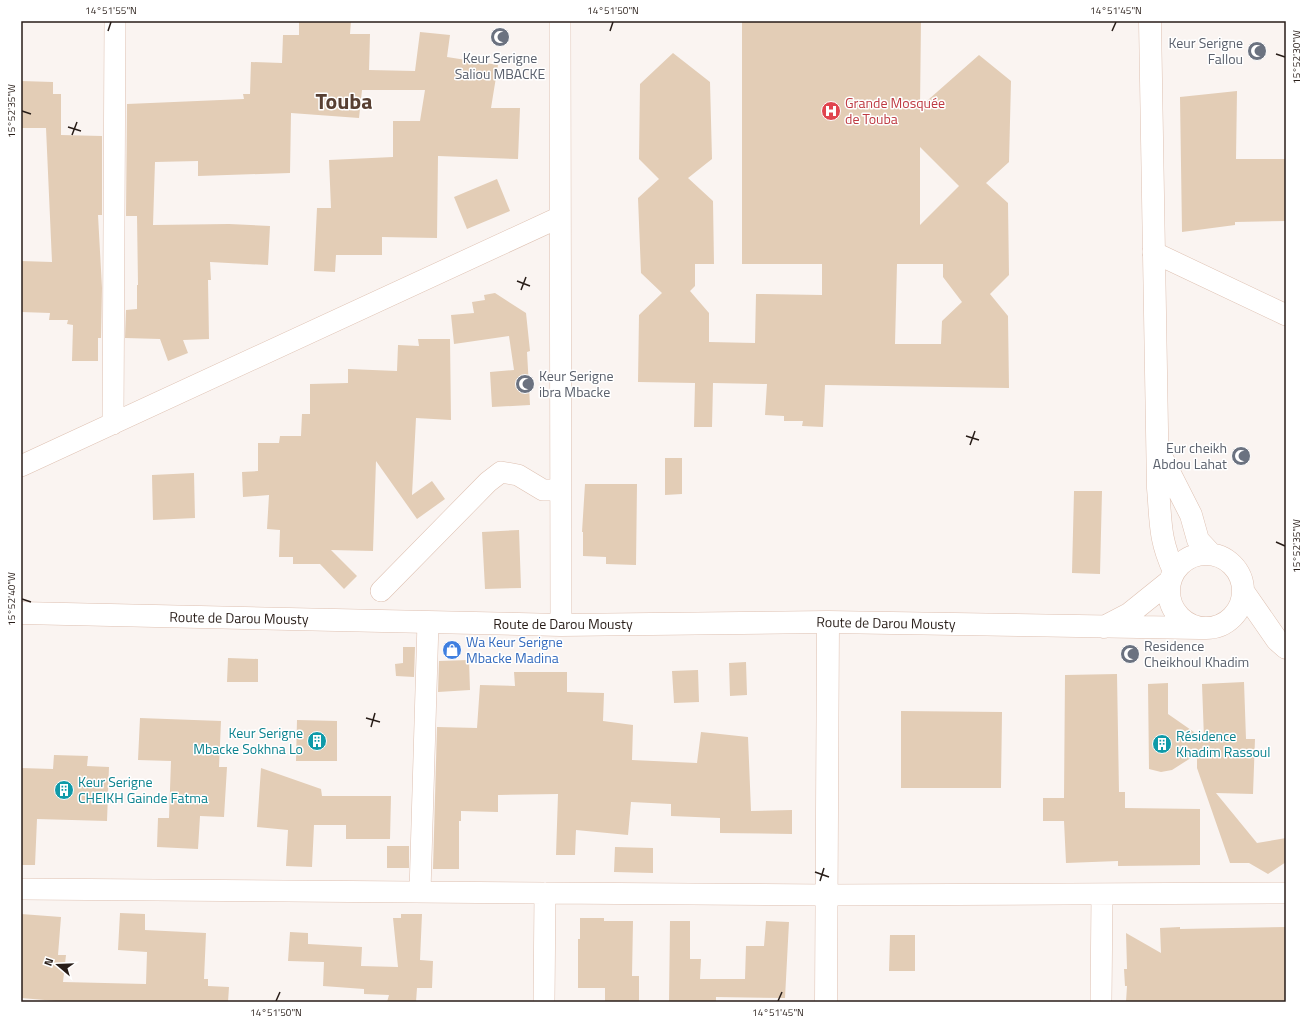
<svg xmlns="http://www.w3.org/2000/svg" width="1307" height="1023" font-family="'Titillium Web',sans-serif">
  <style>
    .building { fill: #e3cdb6; fill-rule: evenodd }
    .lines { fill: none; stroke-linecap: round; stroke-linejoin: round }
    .minor-casing { stroke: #dec0b1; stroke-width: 22 }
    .major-casing { stroke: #dec0b1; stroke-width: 23 }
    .minor { stroke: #fff; stroke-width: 21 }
    .major { stroke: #fff; stroke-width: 22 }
    .ticks { fill: none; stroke: #281d18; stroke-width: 1.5 }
    .labels { text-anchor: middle; stroke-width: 3; stroke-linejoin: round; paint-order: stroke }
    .worship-label { font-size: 14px; fill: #5b616d; stroke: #fff; text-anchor: end }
    .health-label { font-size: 14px; fill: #be3a42; stroke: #fff; text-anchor: start }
    .street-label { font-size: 14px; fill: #281d18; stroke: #fff }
    .shop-label { font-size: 14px; fill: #366cbe; stroke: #fff; text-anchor: start }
    .culture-label { font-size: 14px; fill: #0d838f; stroke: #fff; text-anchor: start }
    .town-label { font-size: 22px; font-weight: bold; fill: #573f32; stroke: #fff }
    .neatline { fill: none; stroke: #281d18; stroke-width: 1.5 }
    .ticks-label { font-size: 10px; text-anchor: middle; fill: #281d18 }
  </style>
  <rect width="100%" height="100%" fill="#faf4f1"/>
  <!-- building -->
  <path class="building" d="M 299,21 L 351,21 L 350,34 L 370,34 L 369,70 L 415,71 L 420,32 L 450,35 L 447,57 L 498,65 L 491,108 L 520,108 L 518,159 L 438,156 L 437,238 L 382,237 L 382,255 L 336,255 L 335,272 L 314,271 L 317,208 L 331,208 L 329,160 L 393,157 L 393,121 L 420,121 L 425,90 L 362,90 L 359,118 L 291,113 L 290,173 L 198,176 L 198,161 L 155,162 L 153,225 L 229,224 L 270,226 L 268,265 L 210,262 L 211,280 L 208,280 L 209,339 L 183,340 L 188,353 L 168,361 L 160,339 L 125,338 L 126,310 L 137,309 L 137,285 L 138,285 L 137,216 L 126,216 L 127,104 L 244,99 L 243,94 L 250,94 L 251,62 L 282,63 L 283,35 L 299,35 Z
    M 742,21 L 921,21 L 920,107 L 979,55 L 1011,81 L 1009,162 L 986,183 L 1008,203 L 1009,275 L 990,294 L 1008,316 L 1009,388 L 825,385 L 823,427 L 802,426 L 803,421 L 784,421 L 784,416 L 765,415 L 767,384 L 713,383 L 712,427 L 694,427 L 695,383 L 638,382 L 639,315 L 662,293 L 641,273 L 638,198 L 659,179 L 639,159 L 640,84 L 673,53 L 710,82 L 712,159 L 688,178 L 713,201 L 714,264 L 695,264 L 695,286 L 690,291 L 709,313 L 709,342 L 755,343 L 756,294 L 822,295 L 822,264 L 742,264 ZM 920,147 L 959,186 L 920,225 ZM 897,264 L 943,264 L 943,277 L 962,302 L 942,321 L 941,344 L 895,344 Z
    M 21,81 L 53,82 L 53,94 L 61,94 L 61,135 L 102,136 L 102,215 L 98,215 L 102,288 L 101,338 L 98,338 L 98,361 L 72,361 L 73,325 L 67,324 L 68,320 L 49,320 L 50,313 L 21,312 L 21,261 L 52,262 L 46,128 L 21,128 Z
    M 1237,91 L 1236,159 L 1286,159 L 1286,221 L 1235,222 L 1235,225 L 1182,232 L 1180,97 Z
    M 497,179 L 510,211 L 467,229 L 454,197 Z
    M 495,293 L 526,313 L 530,351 L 527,352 L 530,405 L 492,407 L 490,372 L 514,370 L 509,336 L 454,344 L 451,315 L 474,313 L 472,302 L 485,300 L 484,295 Z
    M 418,339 L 450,339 L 451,420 L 416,418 L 412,495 L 432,481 L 445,499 L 417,519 L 376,461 L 373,551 L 331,550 L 357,576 L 344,589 L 320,564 L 293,564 L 293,557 L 279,557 L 280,530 L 267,529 L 269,495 L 243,497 L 242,472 L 258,471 L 258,443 L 279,443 L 280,436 L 301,436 L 302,414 L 310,414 L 310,384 L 348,383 L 348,369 L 397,371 L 398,345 L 419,346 Z
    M 665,458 L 682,458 L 682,494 L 665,495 Z
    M 194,473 L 195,518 L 153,520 L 152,475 Z
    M 585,484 L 637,484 L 636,565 L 606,564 L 606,557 L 583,556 L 583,532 L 582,532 Z
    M 1074,491 L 1102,491 L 1100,574 L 1072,573 Z
    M 519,530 L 521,588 L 485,589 L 482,532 Z
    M 403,647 L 415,647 L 414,677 L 396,676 L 395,664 L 403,663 Z
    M 228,658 L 258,659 L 258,682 L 227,682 Z
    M 469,660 L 470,690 L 438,692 L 439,661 Z
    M 746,662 L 747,695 L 730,696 L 729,663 Z
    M 698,670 L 699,702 L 674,703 L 672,671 Z
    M 514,672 L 567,672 L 567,692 L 604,693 L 603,721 L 633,725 L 632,760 L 697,763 L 701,732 L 748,737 L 751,811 L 792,810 L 792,834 L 720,833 L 720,818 L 671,816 L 671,804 L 631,802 L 628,835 L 576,830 L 575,855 L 556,855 L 558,794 L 498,795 L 498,812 L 461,811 L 461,821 L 459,821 L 459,869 L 433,869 L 437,727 L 477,728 L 480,685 L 515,686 Z
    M 1117,674 L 1119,792 L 1125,792 L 1125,808 L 1200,809 L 1200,865 L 1118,866 L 1118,861 L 1066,863 L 1064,821 L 1043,821 L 1043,798 L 1064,798 L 1065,675 Z
    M 1244,682 L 1246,739 L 1255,739 L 1253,794 L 1216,793 L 1257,843 L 1286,838 L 1286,862 L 1268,874 L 1249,863 L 1230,863 L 1197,768 L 1197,754 L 1172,770 L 1161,772 L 1149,769 L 1148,684 L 1168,683 L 1168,714 L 1204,739 L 1202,684 Z
    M 901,711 L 1002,712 L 1001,788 L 901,788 Z
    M 140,718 L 221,721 L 219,767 L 227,767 L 224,817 L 200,816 L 198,849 L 157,847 L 158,818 L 169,818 L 171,761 L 138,760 Z
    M 297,720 L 337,721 L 337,761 L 296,761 Z
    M 54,755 L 88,756 L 87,766 L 109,767 L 107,821 L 37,819 L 35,865 L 21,865 L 21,768 L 53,769 Z
    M 261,768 L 321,789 L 322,796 L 391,796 L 390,839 L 346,839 L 346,825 L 314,825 L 312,867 L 286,866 L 288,830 L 257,827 Z
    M 387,846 L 409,846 L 409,868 L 387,868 Z
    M 615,847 L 653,848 L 653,873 L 614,872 Z
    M 120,913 L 145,914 L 145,930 L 206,933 L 204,979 L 208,979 L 208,986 L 229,987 L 228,1002 L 68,1002 L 21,998 L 21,914 L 61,917 L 58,955 L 66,955 L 63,982 L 146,984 L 147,952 L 118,950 Z
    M 401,914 L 422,914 L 420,960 L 433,961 L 432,988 L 417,988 L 416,1002 L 387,1002 L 389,995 L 364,994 L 364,989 L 323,986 L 324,962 L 288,961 L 290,932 L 308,933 L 308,944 L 362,947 L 361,966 L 398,967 L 393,918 L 401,918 Z
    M 580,918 L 604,918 L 604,921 L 633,921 L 632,976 L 639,976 L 639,1002 L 605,1002 L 605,988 L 578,988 L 578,939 L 580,939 Z
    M 670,921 L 690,921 L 690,959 L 701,959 L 700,979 L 745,979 L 746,946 L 764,946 L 766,921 L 789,922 L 785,998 L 716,997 L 716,1002 L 669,1002 Z
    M 1180,927 L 1180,929 L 1286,927 L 1286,1002 L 1126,1002 L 1127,986 L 1125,986 L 1124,969 L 1127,969 L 1126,933 L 1161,953 L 1160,928 Z
    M 890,935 L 915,935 L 915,971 L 889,971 Z"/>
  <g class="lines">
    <!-- minor casing -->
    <g class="minor-casing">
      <path id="minor" d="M 560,21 L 561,625
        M 1153,252 L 1286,315
        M 113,424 L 115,21
        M 21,466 L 560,217
        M 381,591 L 488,482 L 501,472 L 518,475 L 543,490 L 560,490
        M 21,889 L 827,895 L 1286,893
        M 420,892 L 428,622
        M 544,1002 L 545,893
        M 1101,1002 L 1102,895"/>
    </g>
    <!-- major casing -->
    <g class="major-casing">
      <path id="major" d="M 1150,21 L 1158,488 C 1161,522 1159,539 1174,571
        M 1161,456 L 1191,515 L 1198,540 L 1211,554
        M1169 591a37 37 0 1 1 74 0a37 37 0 1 1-74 0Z
        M 1243,591 L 1277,640 L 1286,648
        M 21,613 L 561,625 L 828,622 L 1200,628
        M 1104,627 L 1129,614 L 1170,581
        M 826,1002 L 828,622"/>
    </g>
    <!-- minor -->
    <use href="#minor" class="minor"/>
    <!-- major -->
    <use href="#major" class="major"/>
  </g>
  <!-- ticks -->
  <path class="ticks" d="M 108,31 L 111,22M 610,31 L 613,22M 1112,31 L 1116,22M 1276,54 L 1285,57M 22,111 L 31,114M 68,127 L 81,131M 72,135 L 77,122M 517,281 L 530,286M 521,290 L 526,277M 966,436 L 979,440M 970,445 L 975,431M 1276,542 L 1285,546M 22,599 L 31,602M 366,718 L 380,722M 371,727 L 375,713M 815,872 L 829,877M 820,881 L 824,868M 276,1001 L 280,992M 778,1001 L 782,992"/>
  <!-- icons -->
  <defs>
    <g id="mosque-disc" transform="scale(1)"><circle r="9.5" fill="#6b7280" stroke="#fff"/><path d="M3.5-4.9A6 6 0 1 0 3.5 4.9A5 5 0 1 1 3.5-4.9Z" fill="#fff"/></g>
    <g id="hospital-disc" transform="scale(1)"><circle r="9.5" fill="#e0444e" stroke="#fff"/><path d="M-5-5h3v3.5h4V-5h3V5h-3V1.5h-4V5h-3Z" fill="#fff"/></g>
    <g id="shop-disc" transform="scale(1)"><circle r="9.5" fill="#3f7fe0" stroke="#fff"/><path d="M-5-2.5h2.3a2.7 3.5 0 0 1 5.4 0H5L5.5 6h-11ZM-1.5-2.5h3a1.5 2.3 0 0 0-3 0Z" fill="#fff"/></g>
    <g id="building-disc" transform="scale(1)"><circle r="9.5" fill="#0f9aa8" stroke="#fff"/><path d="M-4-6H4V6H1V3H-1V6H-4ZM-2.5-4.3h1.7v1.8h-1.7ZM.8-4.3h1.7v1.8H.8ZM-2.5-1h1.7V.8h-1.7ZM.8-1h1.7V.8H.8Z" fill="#fff"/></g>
  </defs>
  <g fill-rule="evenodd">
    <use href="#mosque-disc" x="500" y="37"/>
    <use href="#mosque-disc" x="1257" y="51"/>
    <use href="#hospital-disc" x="831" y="111"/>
    <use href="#mosque-disc" x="525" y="384"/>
    <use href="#mosque-disc" x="1241" y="456"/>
    <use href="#shop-disc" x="452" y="650"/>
    <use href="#mosque-disc" x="1130" y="654"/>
    <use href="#building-disc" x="317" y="741"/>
    <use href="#building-disc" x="1162" y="744"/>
    <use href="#building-disc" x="64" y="790"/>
  </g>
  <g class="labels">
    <!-- worship labels -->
    <g class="worship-label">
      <text x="1243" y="48">Keur Serigne<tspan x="1243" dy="16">Fallou</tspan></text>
      <text x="500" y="63" text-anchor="middle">Keur Serigne<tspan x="500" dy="16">Saliou MBACKE</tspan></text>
      <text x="539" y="381" text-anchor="start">Keur Serigne<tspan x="539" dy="16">ibra Mbacke</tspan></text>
      <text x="1227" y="453">Eur cheikh<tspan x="1227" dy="16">Abdou Lahat</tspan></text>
      <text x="1144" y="651" text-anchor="start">Residence<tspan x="1144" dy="16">Cheikhoul Khadim</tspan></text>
    </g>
    <!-- health labels -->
    <g class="health-label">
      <text x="845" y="108">Grande Mosquée<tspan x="845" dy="16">de Touba</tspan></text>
    </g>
    <!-- street labels -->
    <g class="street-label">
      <text transform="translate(239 618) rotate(1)" y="5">Route de Darou Mousty</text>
      <text transform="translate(886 623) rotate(1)" y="5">Route de Darou Mousty</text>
      <text x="563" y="629">Route de Darou Mousty</text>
    </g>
    <!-- shop labels -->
    <g class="shop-label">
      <text x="466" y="647">Wa Keur Serigne<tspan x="466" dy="16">Mbacke Madina</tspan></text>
    </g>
    <!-- culture labels -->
    <g class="culture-label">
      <text x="303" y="738" text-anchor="end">Keur Serigne<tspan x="303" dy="16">Mbacke Sokhna Lo</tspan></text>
      <text x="1176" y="741">Résidence<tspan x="1176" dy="16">Khadim Rassoul</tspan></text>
      <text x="78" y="787">Keur Serigne<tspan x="78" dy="16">CHEIKH Gainde Fatma</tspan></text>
    </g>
    <!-- town labels -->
    <g class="town-label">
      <text x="344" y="109">Touba</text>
    </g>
  </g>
  <!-- border -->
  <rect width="1307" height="1023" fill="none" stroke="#ffffff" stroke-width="44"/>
  <!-- north arrow -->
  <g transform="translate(58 965) rotate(289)" stroke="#ffffff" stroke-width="3" paint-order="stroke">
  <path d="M0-3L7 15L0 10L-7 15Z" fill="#281d18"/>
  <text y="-6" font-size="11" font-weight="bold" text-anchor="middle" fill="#281d18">N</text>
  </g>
  <rect x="22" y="22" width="1263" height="979" class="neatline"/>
  <g class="ticks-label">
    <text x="111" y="14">14°51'55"N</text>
    <text x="613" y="14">14°51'50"N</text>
    <text x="1116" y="14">14°51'45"N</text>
    <text transform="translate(1296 57) rotate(-90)" y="4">15°52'30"W</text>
    <text transform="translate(11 111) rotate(-90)" y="4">15°52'35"W</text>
    <text transform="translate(1296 546) rotate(-90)" y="4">15°52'35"W</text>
    <text transform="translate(11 599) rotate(-90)" y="4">15°52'40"W</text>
    <text x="276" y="1016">14°51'50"N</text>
    <text x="778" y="1016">14°51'45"N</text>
  </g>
</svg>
